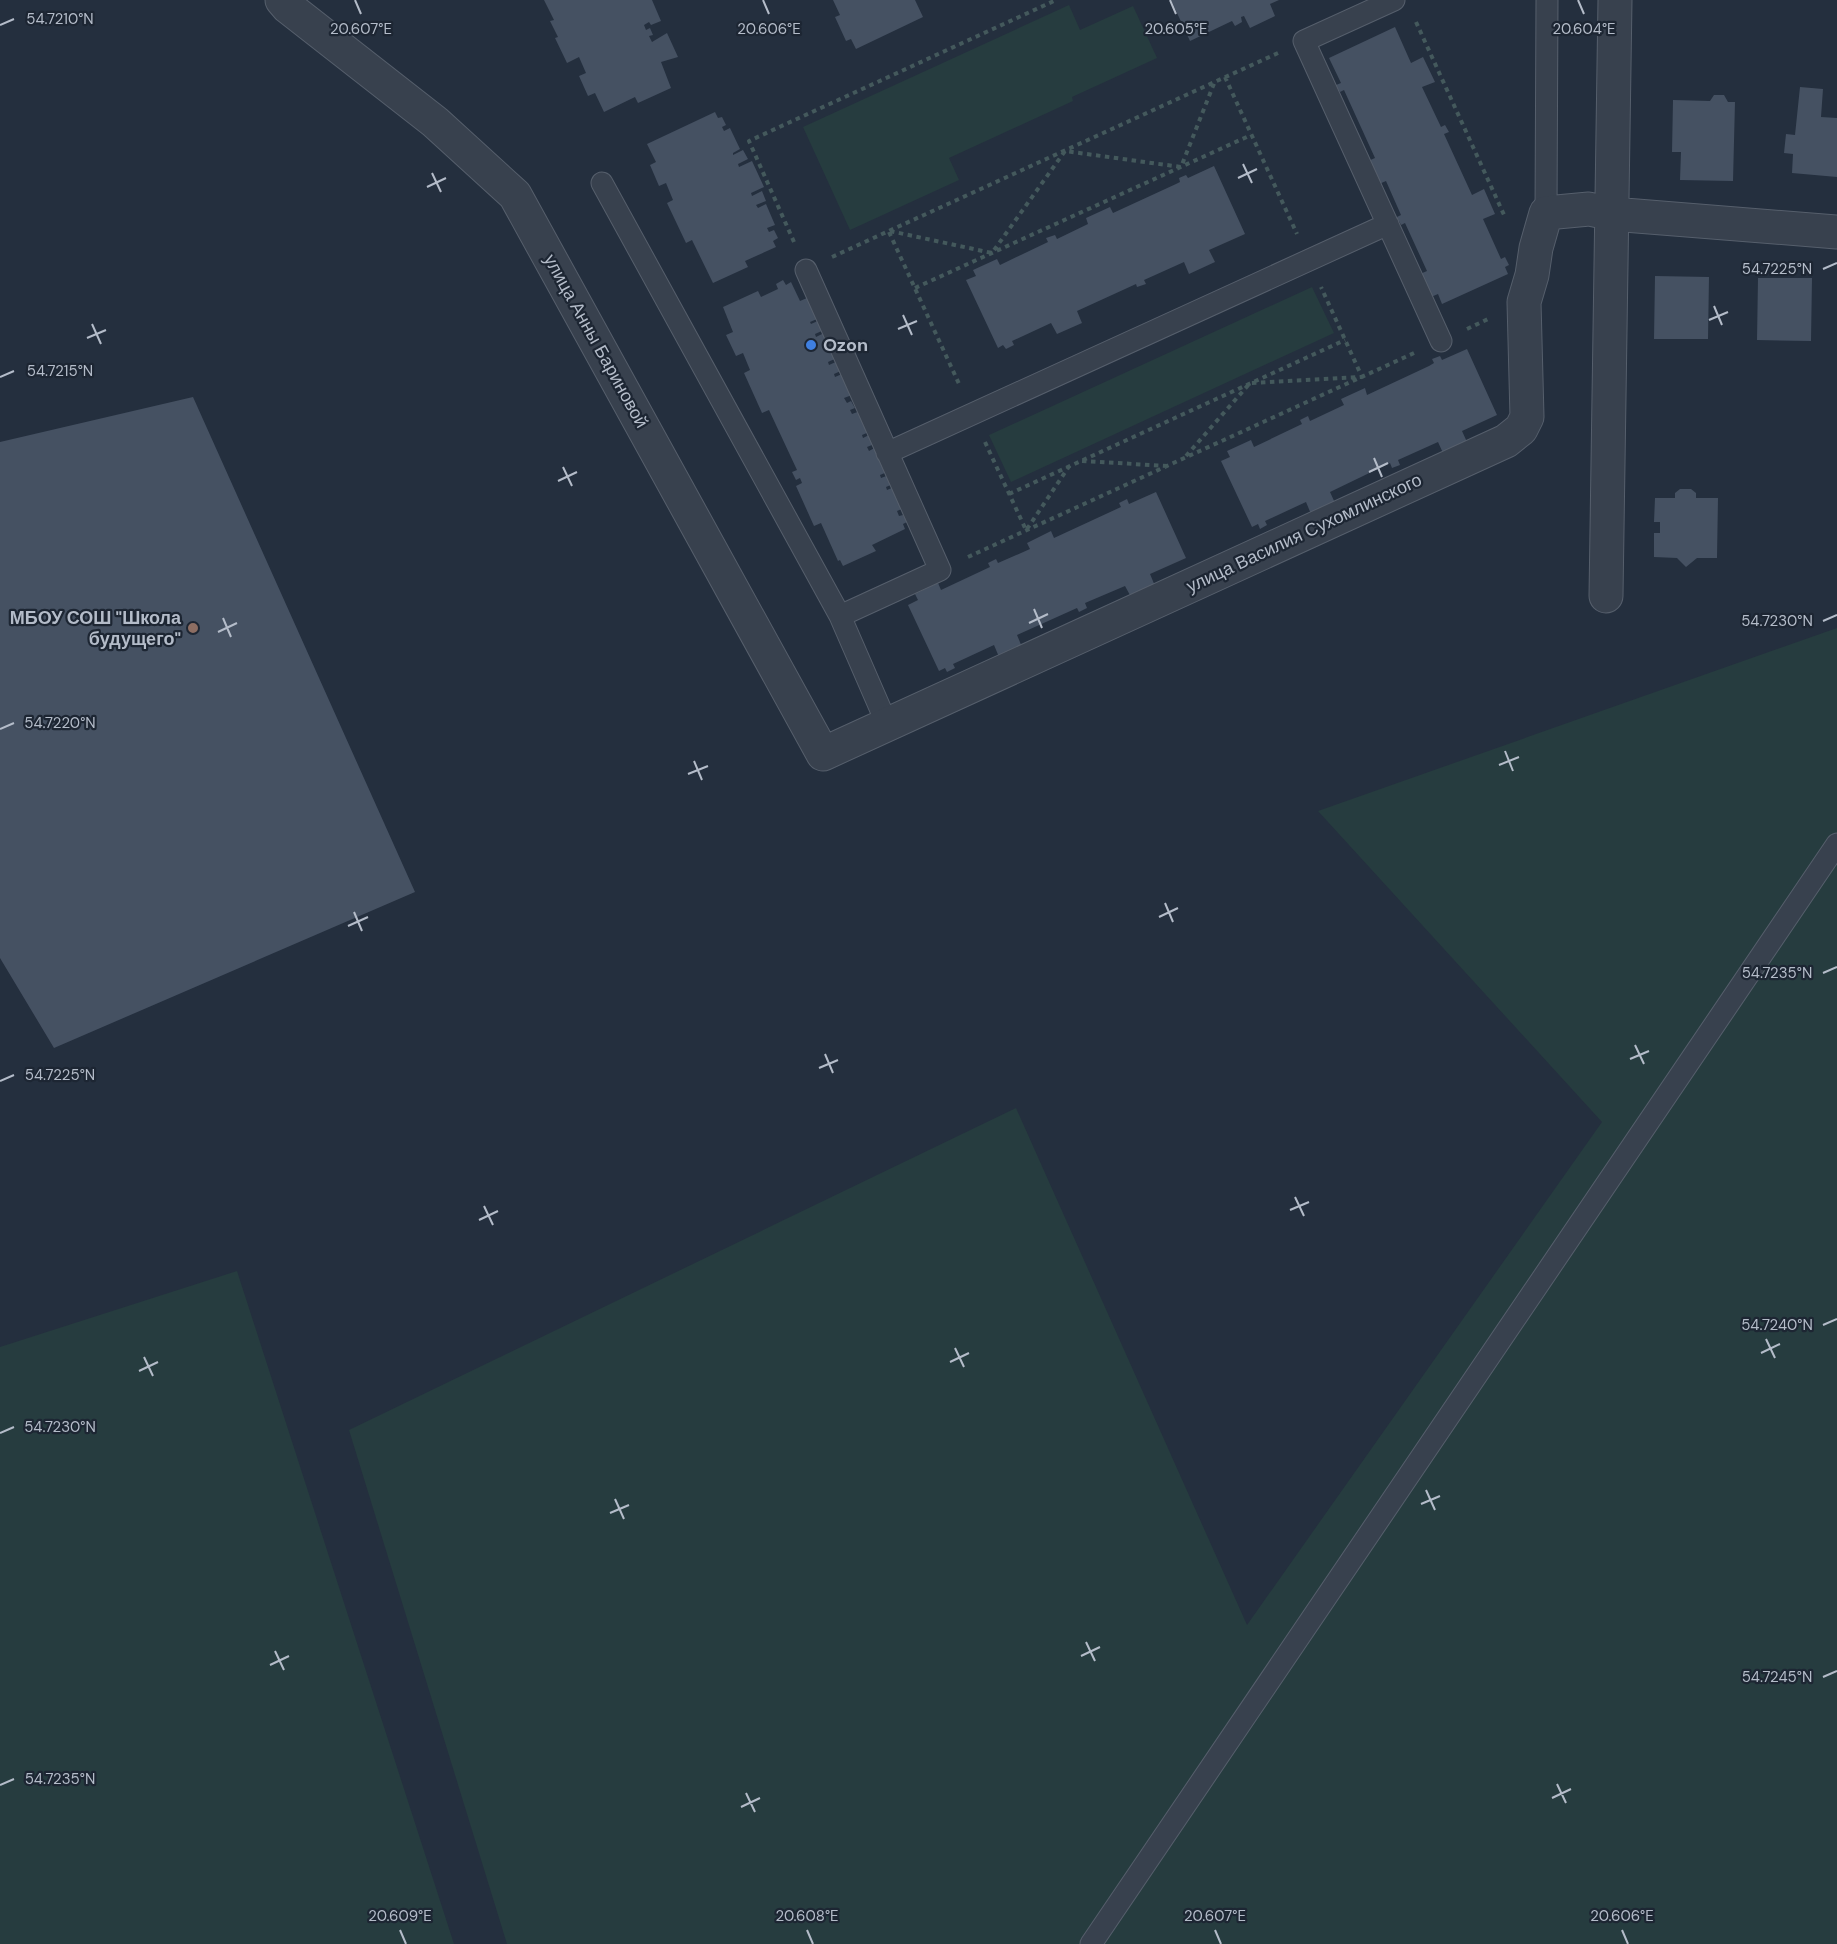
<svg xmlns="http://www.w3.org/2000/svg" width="1837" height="1944" font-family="'DM Sans',sans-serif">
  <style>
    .green { fill: #263c3f }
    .building { fill: #455162 }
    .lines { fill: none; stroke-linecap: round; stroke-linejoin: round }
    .lane-casing { stroke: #565f6c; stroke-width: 23 }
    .street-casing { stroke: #565f6c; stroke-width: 35 }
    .path { stroke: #44595c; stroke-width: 4; stroke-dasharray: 4.5 4.5; stroke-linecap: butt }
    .lane { stroke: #38414e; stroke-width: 21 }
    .street { stroke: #38414e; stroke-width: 33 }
    .ticks { fill: none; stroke: #b4bcc9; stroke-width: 2 }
    .shop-dot { fill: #3f7fe0; stroke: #1d2633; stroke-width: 2 }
    .education-dot { fill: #8d6e63; stroke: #1d2633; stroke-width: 2 }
    .labels { text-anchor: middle; stroke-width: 4.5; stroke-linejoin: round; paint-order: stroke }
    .street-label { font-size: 18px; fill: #b4bcc9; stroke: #1d2633 }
    .poi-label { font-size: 18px; font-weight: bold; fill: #b4bcc9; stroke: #1d2633; text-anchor: start }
    .ticks-label { font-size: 15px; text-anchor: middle; fill: #b4bcc9; stroke: #1d2633; stroke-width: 4.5; stroke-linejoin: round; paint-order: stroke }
  </style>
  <rect width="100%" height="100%" fill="#242f3e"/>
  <!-- green -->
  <path class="green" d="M 1069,5 L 1080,30 L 1133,6 L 1157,58 L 1072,97 L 1073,101 L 949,158 L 959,180 L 850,230 L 803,127 Z
    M 1312,287 L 1334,333 L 1011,482 L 989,435 Z
    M 1837,628 L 1837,1944 L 507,1944 L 349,1430 L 1016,1108 L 1247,1625 L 1602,1122 L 1318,811 Z
    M 237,1271 L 454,1944 L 0,1944 L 0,1347 Z"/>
  <!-- building -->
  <path class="building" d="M 544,0 L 652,0 L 661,21 L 651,25 L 649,22 L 644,25 L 646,30 L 650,28 L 653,35 L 649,36 L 652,42 L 667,33 L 678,57 L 661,62 L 671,88 L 638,103 L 635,97 L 604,112 L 595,93 L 588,96 L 579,76 L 586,73 L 579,57 L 567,63 L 555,38 L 558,37 L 550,21 L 554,20 Z
    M 833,0 L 915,0 L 923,17 L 856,49 L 851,39 L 846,41 L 835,17 L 840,15 Z
    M 1171,0 L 1279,0 L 1270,4 L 1275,16 L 1250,28 L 1244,16 L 1241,17 L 1242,22 L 1235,26 L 1232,21 L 1190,41 Z
    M 1395,27 L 1411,63 L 1423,57 L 1435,82 L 1422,87 L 1441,127 L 1445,125 L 1449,132 L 1444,134 L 1472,195 L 1484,189 L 1495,214 L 1483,219 L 1501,259 L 1505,257 L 1509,265 L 1505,267 L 1508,274 L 1442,304 L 1438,294 L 1431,297 L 1420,274 L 1427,271 L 1405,223 L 1401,225 L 1397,217 L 1401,215 L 1386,181 L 1379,184 L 1368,161 L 1375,158 L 1344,90 L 1340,92 L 1336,85 L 1341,83 L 1329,58 Z
    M 1800,87 L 1823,89 L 1821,117 L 1837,118 L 1837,177 L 1792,173 L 1793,154 L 1784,153 L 1786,134 L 1795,135 Z
    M 1714,95 L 1724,95 L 1728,102 L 1735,102 L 1733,181 L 1680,180 L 1681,152 L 1672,152 L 1673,100 L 1710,101 Z
    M 715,112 L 718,118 L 722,117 L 726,125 L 722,127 L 724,131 L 730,128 L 740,149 L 733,153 L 733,155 L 743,150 L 748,159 L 738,164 L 739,167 L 752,161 L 764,187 L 751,193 L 752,196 L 762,191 L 766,201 L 756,205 L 758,208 L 766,204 L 775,225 L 767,228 L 769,232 L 774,230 L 778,238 L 773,241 L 776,247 L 745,261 L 748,267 L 713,283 L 692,240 L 686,243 L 667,203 L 673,200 L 666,183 L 659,186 L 650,165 L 656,162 L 647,144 Z
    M 1214,166 L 1245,234 L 1209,250 L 1215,262 L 1189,274 L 1184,262 L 1144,280 L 1146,284 L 1137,287 L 1136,284 L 1077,311 L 1082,323 L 1057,334 L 1051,323 L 1012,341 L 1014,345 L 1006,349 L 1003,345 L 998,348 L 966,280 L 976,276 L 973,270 L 997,259 L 1000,265 L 1048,242 L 1046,238 L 1055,235 L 1057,239 L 1088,224 L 1086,218 L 1110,207 L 1113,213 L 1176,184 L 1180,182 L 1179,178 L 1186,175 L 1188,178 Z
    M 1655,276 L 1709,277 L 1708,339 L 1654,339 Z
    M 1758,278 L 1812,278 L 1811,341 L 1757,340 Z
    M 783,280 L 786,285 L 791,282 L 800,301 L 807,298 L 817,319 L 810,322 L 811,324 L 820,320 L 824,330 L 815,334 L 816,337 L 828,331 L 839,357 L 828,362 L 829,365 L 838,361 L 843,370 L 834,374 L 835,377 L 842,374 L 852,395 L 844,398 L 847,403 L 851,401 L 855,408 L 850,410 L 852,414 L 860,411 L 869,432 L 862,435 L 863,438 L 873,433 L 877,443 L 867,447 L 869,451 L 880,445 L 892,470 L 880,475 L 881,478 L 889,475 L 893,484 L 886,487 L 887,490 L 894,487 L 904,508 L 897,511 L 899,516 L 903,515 L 907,522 L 903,524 L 905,529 L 872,545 L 876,551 L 843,566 L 840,560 L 838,561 L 821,523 L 814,526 L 796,486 L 802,483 L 800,478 L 796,480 L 792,472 L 797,470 L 769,410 L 762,413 L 744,373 L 750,370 L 743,353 L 736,356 L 726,335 L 733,332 L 723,307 L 758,291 L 761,297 L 778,289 L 776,284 Z
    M 1467,349 L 1497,415 L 1462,431 L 1467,442 L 1443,453 L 1438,442 L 1398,460 L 1400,465 L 1392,468 L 1390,463 L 1330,492 L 1335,503 L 1311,514 L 1306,502 L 1265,521 L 1267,525 L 1260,529 L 1258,524 L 1252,527 L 1221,461 L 1230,457 L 1227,451 L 1251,440 L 1254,447 L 1302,424 L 1300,420 L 1308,416 L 1310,421 L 1344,405 L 1341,399 L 1365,388 L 1367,395 L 1429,366 L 1434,363 L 1432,359 L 1440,356 L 1442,360 Z
    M 193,397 L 415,892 L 54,1048 L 0,958 L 0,442 Z
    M 1680,489 L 1691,489 L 1696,493 L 1696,498 L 1718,498 L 1717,558 L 1697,558 L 1686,567 L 1677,558 L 1654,557 L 1654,533 L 1660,533 L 1660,522 L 1654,522 L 1655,498 L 1675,498 L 1675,493 Z
    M 1156,492 L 1186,558 L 1150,574 L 1155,586 L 1131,597 L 1125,586 L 1085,603 L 1087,608 L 1079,612 L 1077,608 L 1017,635 L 1022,647 L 999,657 L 994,645 L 953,664 L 955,668 L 947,672 L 945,668 L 939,671 L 908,605 L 918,600 L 915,594 L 938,583 L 941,590 L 990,567 L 988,563 L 996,559 L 998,563 L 1030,549 L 1027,543 L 1051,531 L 1054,538 L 1121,507 L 1119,503 L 1127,499 L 1129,504 Z"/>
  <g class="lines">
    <!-- lane casing -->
    <g class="lane-casing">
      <path id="lane" d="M 1394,0 L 1304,41 L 1441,341
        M 602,183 L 840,616 L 887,724
        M 1546,213 L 1547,0
        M 806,270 L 940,570 L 840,616
        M 887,453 L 1388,224
        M 1091,1944 L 1837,844"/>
    </g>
    <!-- street casing -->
    <g class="street-casing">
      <path id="street" d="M 282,0 L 288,7 L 435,122 L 515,195 L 823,754 L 1506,441 L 1521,429 L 1527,417 L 1524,302 L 1532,275 L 1536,248 L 1546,213 L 1589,209 L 1612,214 L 1837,232
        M 1606,596 L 1615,0"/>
    </g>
    <!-- path -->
    <path class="path" d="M 1416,22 L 1505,217
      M 1225,77 L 1297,234
      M 890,231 L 992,253 L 1065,151 L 1181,167 L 1215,81
      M 889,232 L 960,386
      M 794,242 L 749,141 L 1056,0
      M 832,257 L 1278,53
      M 915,288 L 1251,135
      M 1467,329 L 1488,319
      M 985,442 L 1026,530
      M 1186,456 L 1250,383 L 1362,377 L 1321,287
      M 1082,461 L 1168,466
      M 1009,494 L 1345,340
      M 1027,529 L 1070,465
      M 968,557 L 1414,353"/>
    <!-- lane -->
    <use href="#lane" class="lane"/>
    <!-- street -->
    <use href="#street" class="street"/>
  </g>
  <!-- ticks -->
  <path class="ticks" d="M 355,0 L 361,14M 763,0 L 769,14M 1170,0 L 1176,14M 1578,0 L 1584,14M 0,25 L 14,19M 1243,164 L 1252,183M 432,173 L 441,192M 1238,178 L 1257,169M 427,187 L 446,178M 1823,269 L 1837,263M 1714,306 L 1722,325M 903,315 L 912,335M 1709,320 L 1728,312M 92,324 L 101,344M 898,329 L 917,321M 87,338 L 106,330M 0,377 L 14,371M 1374,458 L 1382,477M 563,467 L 572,486M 1369,472 L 1388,463M 558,481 L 577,472M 1034,609 L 1042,628M 223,618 L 231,637M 1823,621 L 1837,615M 1029,623 L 1048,614M 218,632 L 237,623M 0,729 L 14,723M 1505,751 L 1513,771M 694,761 L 702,780M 1499,765 L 1519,757M 688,774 L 708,766M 1165,903 L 1173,922M 354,912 L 362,931M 1159,917 L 1178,908M 348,926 L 368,917M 1823,973 L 1837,967M 1635,1045 L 1644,1064M 825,1054 L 833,1073M 1630,1059 L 1649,1051M 819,1068 L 838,1060M 0,1081 L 14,1075M 1295,1197 L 1304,1216M 484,1206 L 493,1225M 1290,1210 L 1309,1202M 479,1220 L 498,1211M 1823,1325 L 1837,1319M 1766,1339 L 1775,1358M 955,1348 L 964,1367M 1761,1353 L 1780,1344M 144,1357 L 153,1376M 950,1362 L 969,1353M 139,1371 L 158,1362M 0,1433 L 14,1427M 1426,1490 L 1435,1510M 615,1499 L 624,1519M 1421,1504 L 1440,1496M 610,1513 L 629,1505M 1086,1642 L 1095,1661M 275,1651 L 284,1670M 1081,1656 L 1100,1647M 270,1665 L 289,1656M 1823,1677 L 1837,1671M 1557,1784 L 1566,1803M 0,1785 L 14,1779M 746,1793 L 755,1812M 1552,1798 L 1571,1789M 741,1807 L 760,1798M 400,1930 L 406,1944M 807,1930 L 813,1944M 1215,1930 L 1221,1944M 1622,1930 L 1628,1944"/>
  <!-- markers -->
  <circle class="shop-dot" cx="811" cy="345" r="6"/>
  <circle class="education-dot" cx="193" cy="628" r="6"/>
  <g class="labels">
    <!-- street labels -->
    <g class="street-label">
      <text transform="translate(596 341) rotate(61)" y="6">улица Анны Бариновой</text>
      <text transform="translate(1304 533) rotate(-25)" y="6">улица Василия Сухомлинского</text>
    </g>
    <!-- poi labels -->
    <g class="poi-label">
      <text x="823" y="351">Ozon</text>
      <text x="181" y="624" text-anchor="end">МБОУ СОШ "Школа<tspan x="181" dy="21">будущего"</tspan></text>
    </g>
  </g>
  <g class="ticks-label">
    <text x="60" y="24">54.7210°N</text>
    <text x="361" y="34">20.607°E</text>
    <text x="769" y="34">20.606°E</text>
    <text x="1176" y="34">20.605°E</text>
    <text x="1584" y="34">20.604°E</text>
    <text x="1777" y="274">54.7225°N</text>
    <text x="60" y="376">54.7215°N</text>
    <text x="1777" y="626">54.7230°N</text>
    <text x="60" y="728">54.7220°N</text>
    <text x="1777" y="978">54.7235°N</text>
    <text x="60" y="1080">54.7225°N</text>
    <text x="1777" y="1330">54.7240°N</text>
    <text x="60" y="1432">54.7230°N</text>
    <text x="1777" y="1682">54.7245°N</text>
    <text x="60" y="1784">54.7235°N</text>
    <text x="400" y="1921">20.609°E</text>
    <text x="807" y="1921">20.608°E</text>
    <text x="1215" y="1921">20.607°E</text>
    <text x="1622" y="1921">20.606°E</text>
  </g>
</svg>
